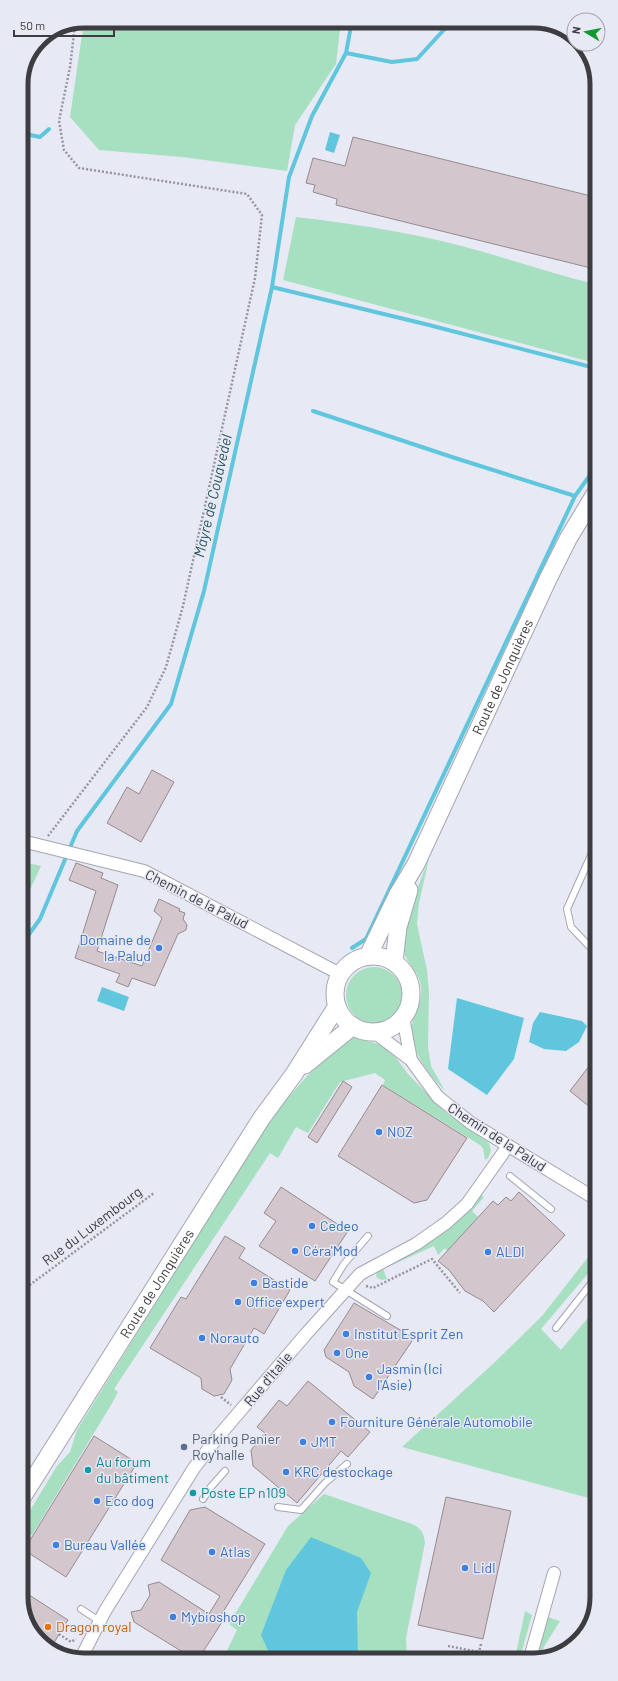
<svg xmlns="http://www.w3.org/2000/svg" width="618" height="1681" font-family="Barlow,sans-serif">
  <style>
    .green { fill: #a7dfc1 }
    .water { fill: #60c6dd }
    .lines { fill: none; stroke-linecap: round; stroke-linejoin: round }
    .stream { stroke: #60c6dd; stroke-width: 4 }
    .building { fill: #d3c7cd; stroke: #958a8f }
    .service-casing { stroke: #a4a6b1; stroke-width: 8 }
    .minor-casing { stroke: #a4a6b1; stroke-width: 14 }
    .secondary-casing { stroke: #a4a6b1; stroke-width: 19 }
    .path { stroke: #94959d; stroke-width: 2.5; stroke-dasharray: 2 2; stroke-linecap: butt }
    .service { stroke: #fff; stroke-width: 6 }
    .minor { stroke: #fff; stroke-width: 12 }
    .secondary { stroke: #fff; stroke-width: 17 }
    .shop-dot { fill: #3f7fe0; stroke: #e7e9f4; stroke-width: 1.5 }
    .service-dot { fill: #5c6f8a; stroke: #e7e9f4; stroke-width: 1.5 }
    .culture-dot { fill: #0f9aa8; stroke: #e7e9f4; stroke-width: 1.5 }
    .food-dot { fill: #e8710a; stroke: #e7e9f4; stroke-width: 1.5 }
    .labels { text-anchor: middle; stroke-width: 3; stroke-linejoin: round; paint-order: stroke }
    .street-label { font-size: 14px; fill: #3c3c41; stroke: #e7e9f4 }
    .shop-label { font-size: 14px; fill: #366cbe; stroke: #e7e9f4; text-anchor: start }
    .service-label { font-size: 14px; fill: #4e5e75; stroke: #e7e9f4; text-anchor: start }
    .culture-label { font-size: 14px; fill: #0d838f; stroke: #e7e9f4; text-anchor: start }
    .food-label { font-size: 14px; fill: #c56008; stroke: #e7e9f4; text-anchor: start }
    .water-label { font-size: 15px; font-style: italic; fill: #295560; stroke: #e7e9f4 }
    .rim { fill: none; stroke: #3c3c41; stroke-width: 5 }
  </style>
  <rect width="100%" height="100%" fill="#e7e9f4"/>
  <!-- green -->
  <path class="green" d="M 84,21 L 341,21 L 336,64 L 295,125 L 287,171 L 182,157 L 99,150 L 70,117 Z
    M 296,217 C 347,223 396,230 446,242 C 496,254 545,272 595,284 L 595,363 L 283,280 Z
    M 429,859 L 419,903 L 417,924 L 427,970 L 429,992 L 428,1047 L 431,1066 L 445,1091 C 430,1075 408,1050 412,1025 C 414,1011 423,1004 421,987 C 420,973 408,965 404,952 C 398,933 421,879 429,859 Z
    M 22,862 L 41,866 L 22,907 Z
    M346 995a28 28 0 1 1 56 0a28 28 0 1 1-56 0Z
    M 354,1037 L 382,1045 L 394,1055 L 408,1074 L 445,1112 L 489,1143 L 491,1151 L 488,1158 L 485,1160 L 483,1148 L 480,1145 L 383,1085 L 385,1080 L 375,1073 L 340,1082 L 308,1133 L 296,1127 L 278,1158 L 270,1153 L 114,1389 L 118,1392 L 111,1405 L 32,1535 L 27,1533 L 23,1540 L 23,1522 L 57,1466 L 70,1452 L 77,1430 L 273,1115 L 307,1076 L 347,1040 Z
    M 481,1195 L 484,1197 L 472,1211 L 478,1217 L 447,1251 L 445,1248 L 438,1255 L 434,1246 L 383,1269 L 387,1279 L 382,1280 L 377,1278 L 376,1274 L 380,1269 C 421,1249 452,1230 481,1195 Z
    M 596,1247 L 597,1263 L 541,1329 L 561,1350 L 597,1307 L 597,1516 L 594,1516 L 596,1500 L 402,1447 L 494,1363 L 542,1316 Z
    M 324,1494 L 412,1524 C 421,1528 424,1533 425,1543 L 406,1638 L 407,1658 L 223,1659 L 237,1630 L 229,1624 L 288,1526 Z
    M 525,1611 L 532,1615 L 520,1658 L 515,1658 Z
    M 547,1617 L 560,1621 L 537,1658 Z"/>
  <!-- water -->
  <path class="water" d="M 330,132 L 340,135 L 334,153 L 325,150 Z
    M 102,987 L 129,997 L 124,1011 L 97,1001 Z
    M 457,998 L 524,1018 L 514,1059 L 487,1095 L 448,1069 Z
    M 540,1012 L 582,1021 L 587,1026 L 579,1042 L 566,1051 L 544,1049 L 529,1042 L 533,1023 Z
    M 311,1537 L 361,1558 L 371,1573 L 357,1612 L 358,1659 L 277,1659 L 271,1657 L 261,1635 L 286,1570 Z"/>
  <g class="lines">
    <!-- stream -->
    <path class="stream" d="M 346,53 L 392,62 L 417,59 L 452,21
      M 21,133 L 40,137 L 49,129
      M 272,287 L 425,324 L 595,368
      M 313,411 L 455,458 L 575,496
      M 22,944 L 40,919 L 77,831 L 171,704 L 204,591 L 272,287 L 289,177 L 312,116 L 346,53 L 352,21
      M 352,948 L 366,939 L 575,496 L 595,468"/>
  </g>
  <!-- building -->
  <path class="building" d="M 353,137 L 595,197 L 595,269 L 336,205 L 337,199 L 313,192 L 315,185 L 306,183 L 313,158 L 345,166 Z
    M 152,770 L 174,782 L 141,842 L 107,823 L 127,787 L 139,794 Z
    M 76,863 L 103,873 L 101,878 L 118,885 L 97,951 L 142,966 L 162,918 L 154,911 L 159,899 L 180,909 L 179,911 L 185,913 L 183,919 L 187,925 L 186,930 L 178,934 L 155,986 L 132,978 L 128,987 L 116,982 L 120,974 L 75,958 L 96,891 L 69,880 Z
    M 596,1057 L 596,1112 L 570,1091 Z
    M 343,1081 L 352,1087 L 317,1143 L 308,1137 Z
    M 382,1085 L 467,1138 L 427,1200 L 414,1203 L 338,1156 Z
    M 281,1187 L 348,1231 L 315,1281 L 259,1246 L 276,1221 L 264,1213 Z
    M 519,1192 L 565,1235 L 494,1312 L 483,1301 L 465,1291 L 449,1270 L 438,1261 L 493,1201 L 498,1205 L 506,1197 L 511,1201 Z
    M 225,1236 L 245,1248 L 239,1258 L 290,1290 L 264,1334 L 254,1328 L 230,1369 L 232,1380 L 224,1394 L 214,1396 L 202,1389 L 201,1378 L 150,1348 L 181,1297 L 186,1299 Z
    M 354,1303 L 414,1338 L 373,1399 L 354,1386 L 349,1372 L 326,1357 L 324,1350 Z
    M 308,1381 L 370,1432 L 348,1457 L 341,1451 L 297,1503 L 253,1466 L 251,1450 L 265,1433 L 257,1427 L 279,1400 L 287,1406 Z
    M 94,1436 L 137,1463 L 66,1577 L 24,1550 Z
    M 446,1497 L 511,1511 L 483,1639 L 418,1625 Z
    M 205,1507 L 265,1544 L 218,1620 L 222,1622 L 210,1641 L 198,1659 L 194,1659 L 134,1622 L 131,1612 L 141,1610 L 150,1595 L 148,1585 L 159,1582 L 209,1614 L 220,1596 L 161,1560 L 190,1510 Z
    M 23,1591 L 68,1620 L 50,1649 L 46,1647 L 23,1613 Z"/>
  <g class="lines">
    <!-- service casing -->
    <g class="service-casing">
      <path id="service" d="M 596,844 L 567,909 L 571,927 L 589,946 L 596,949
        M 510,1176 L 551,1209
        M 368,1236 L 344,1264 L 333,1282 L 387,1316
        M 556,1328 L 597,1276
        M 203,1499 L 210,1488 L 225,1471
        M 278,1507 L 301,1510 L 325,1483 L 347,1464
        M 81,1609 L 99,1621
        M 207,1658 L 209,1659"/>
    </g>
    <!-- minor casing -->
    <g class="minor-casing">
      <path id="minor" d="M 22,841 L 144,871 L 340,974
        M 403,1017 L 411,1060
        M 374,1032 L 411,1060 L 438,1097 L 471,1123 L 596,1199
        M 530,1658 L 554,1573
        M 80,1660 L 105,1611 L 194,1468 L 217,1438 L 306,1334 L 360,1274 L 416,1244 L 446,1223 L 467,1204 L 508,1146"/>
    </g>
    <!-- secondary casing -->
    <g class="secondary-casing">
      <g id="secondary">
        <path id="s1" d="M 368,956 L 398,894 L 416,864 L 548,579 L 568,539 L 595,494"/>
        <circle cx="373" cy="994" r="38"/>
        <path d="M 394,962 L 398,927 L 409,890"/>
        <path d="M 305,1065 L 353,1026"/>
        <path id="s2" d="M 23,1496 L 261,1119 L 294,1074 L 337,1006"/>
      </g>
    </g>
    <!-- path -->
    <path class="path" d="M 48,836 L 147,707 L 166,667 L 183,606 L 255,278 L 262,215 L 247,194 L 79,168 L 64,150 L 59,121 L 70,67 L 75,25
      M 366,1286 L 373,1288 L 432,1259 L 460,1293
      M 23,1290 L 154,1193
      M 221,1397 L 231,1405
      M 59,1634 L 71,1642 L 76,1639
      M 481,1644 L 479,1652 L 492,1655 L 491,1658
      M 448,1646 L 479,1652"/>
    <!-- service -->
    <use href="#service" class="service"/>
    <!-- minor -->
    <use href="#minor" class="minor"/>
    <!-- secondary -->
    <use href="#secondary" class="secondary"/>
  </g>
  <!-- markers -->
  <g class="shop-dot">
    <circle cx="159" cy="948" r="4"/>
    <circle cx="379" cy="1132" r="4"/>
    <circle cx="312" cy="1226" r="4"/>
    <circle cx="295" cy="1251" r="4"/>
    <circle cx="488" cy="1252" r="4"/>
    <circle cx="254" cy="1283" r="4"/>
    <circle cx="238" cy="1302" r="4"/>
    <circle cx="346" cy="1334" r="4"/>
    <circle cx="202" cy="1338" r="4"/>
    <circle cx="337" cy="1353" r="4"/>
    <circle cx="369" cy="1377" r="4"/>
    <circle cx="332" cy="1422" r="4"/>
    <circle cx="303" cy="1442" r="4"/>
    <circle cx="286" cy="1472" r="4"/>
    <circle cx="97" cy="1501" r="4"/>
    <circle cx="56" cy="1545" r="4"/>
    <circle cx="212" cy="1552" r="4"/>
    <circle cx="465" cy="1568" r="4"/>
    <circle cx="173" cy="1617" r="4"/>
  </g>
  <circle class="service-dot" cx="184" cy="1447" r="4"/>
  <g class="culture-dot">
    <circle cx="88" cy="1470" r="4"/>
    <circle cx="193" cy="1493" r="4"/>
  </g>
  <circle class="food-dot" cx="48" cy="1627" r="4"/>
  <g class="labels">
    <!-- street labels -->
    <g class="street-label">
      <text dy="5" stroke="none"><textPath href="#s1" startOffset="310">Route de Jonquières</textPath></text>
      <text transform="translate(197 899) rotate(27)" y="5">Chemin de la Palud</text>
      <text transform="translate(497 1137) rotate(33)" y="5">Chemin de la Palud</text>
      <text transform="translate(92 1226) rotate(-37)" y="5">Rue du Luxembourg</text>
      <text dy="5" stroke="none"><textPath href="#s2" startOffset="251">Route de Jonquières</textPath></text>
      <text transform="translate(268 1379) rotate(-50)" y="5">Rue d'Italie</text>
    </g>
    <!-- shop labels -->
    <g class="shop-label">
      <text x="151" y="945" text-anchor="end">Domaine de<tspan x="151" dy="16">la Palud</tspan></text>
      <text x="387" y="1137">NOZ</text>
      <text x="320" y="1231">Cedeo</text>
      <text x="303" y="1256">Céra'Mod</text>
      <text x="496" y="1257">ALDI</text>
      <text x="262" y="1288">Bastide</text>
      <text x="246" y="1307">Office expert</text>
      <text x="354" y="1339">Institut Esprit Zen</text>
      <text x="210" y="1343">Norauto</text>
      <text x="345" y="1358">One</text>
      <text x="377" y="1374">Jasmin (Ici<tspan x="377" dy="16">l'Asie)</tspan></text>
      <text x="340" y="1427">Fourniture Générale Automobile</text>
      <text x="311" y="1447">JMT</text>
      <text x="294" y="1477">KRC destockage</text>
      <text x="105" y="1506">Eco dog</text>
      <text x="64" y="1550">Bureau Vallée</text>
      <text x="220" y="1557">Atlas</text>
      <text x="473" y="1573">Lidl</text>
      <text x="181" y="1622">Mybioshop</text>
    </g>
    <!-- service labels -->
    <g class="service-label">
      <text x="192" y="1444">Parking Panier<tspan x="192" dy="16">Roy'halle</tspan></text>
    </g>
    <!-- culture labels -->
    <g class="culture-label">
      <text x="96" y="1467">Au forum<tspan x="96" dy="16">du bâtiment</tspan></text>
      <text x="201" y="1498">Poste EP n109</text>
    </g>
    <!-- food labels -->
    <g class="food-label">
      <text x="56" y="1632">Dragon royal</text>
    </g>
    <!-- water labels -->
    <g class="water-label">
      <text transform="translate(213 496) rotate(-77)" y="5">Mayre de Couavedel</text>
    </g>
  </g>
  <!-- crop -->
  <path d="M0 0H618V1681H0ZM84 28H534A56 56 0 0 1 590 84V1597A56 56 0 0 1 534 1653H84A56 56 0 0 1 28 1597V84A56 56 0 0 1 84 28Z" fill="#e7e9f4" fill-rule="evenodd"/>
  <path class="rim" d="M84 28H534A56 56 0 0 1 590 84V1597A56 56 0 0 1 534 1653H84A56 56 0 0 1 28 1597V84A56 56 0 0 1 84 28Z"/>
  <!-- north arrow -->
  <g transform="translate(586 32) rotate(280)"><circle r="19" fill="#e7e9f4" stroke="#a3a4ac"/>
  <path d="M0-3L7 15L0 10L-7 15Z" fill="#0f9930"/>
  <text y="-6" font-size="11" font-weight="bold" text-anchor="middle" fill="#3c3c41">N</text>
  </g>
  <!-- scale -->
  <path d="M14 30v6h100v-6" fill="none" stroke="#3c3c41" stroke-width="2"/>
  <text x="20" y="30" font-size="12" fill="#3c3c41" stroke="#e7e9f4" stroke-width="3" paint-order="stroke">50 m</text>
</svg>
